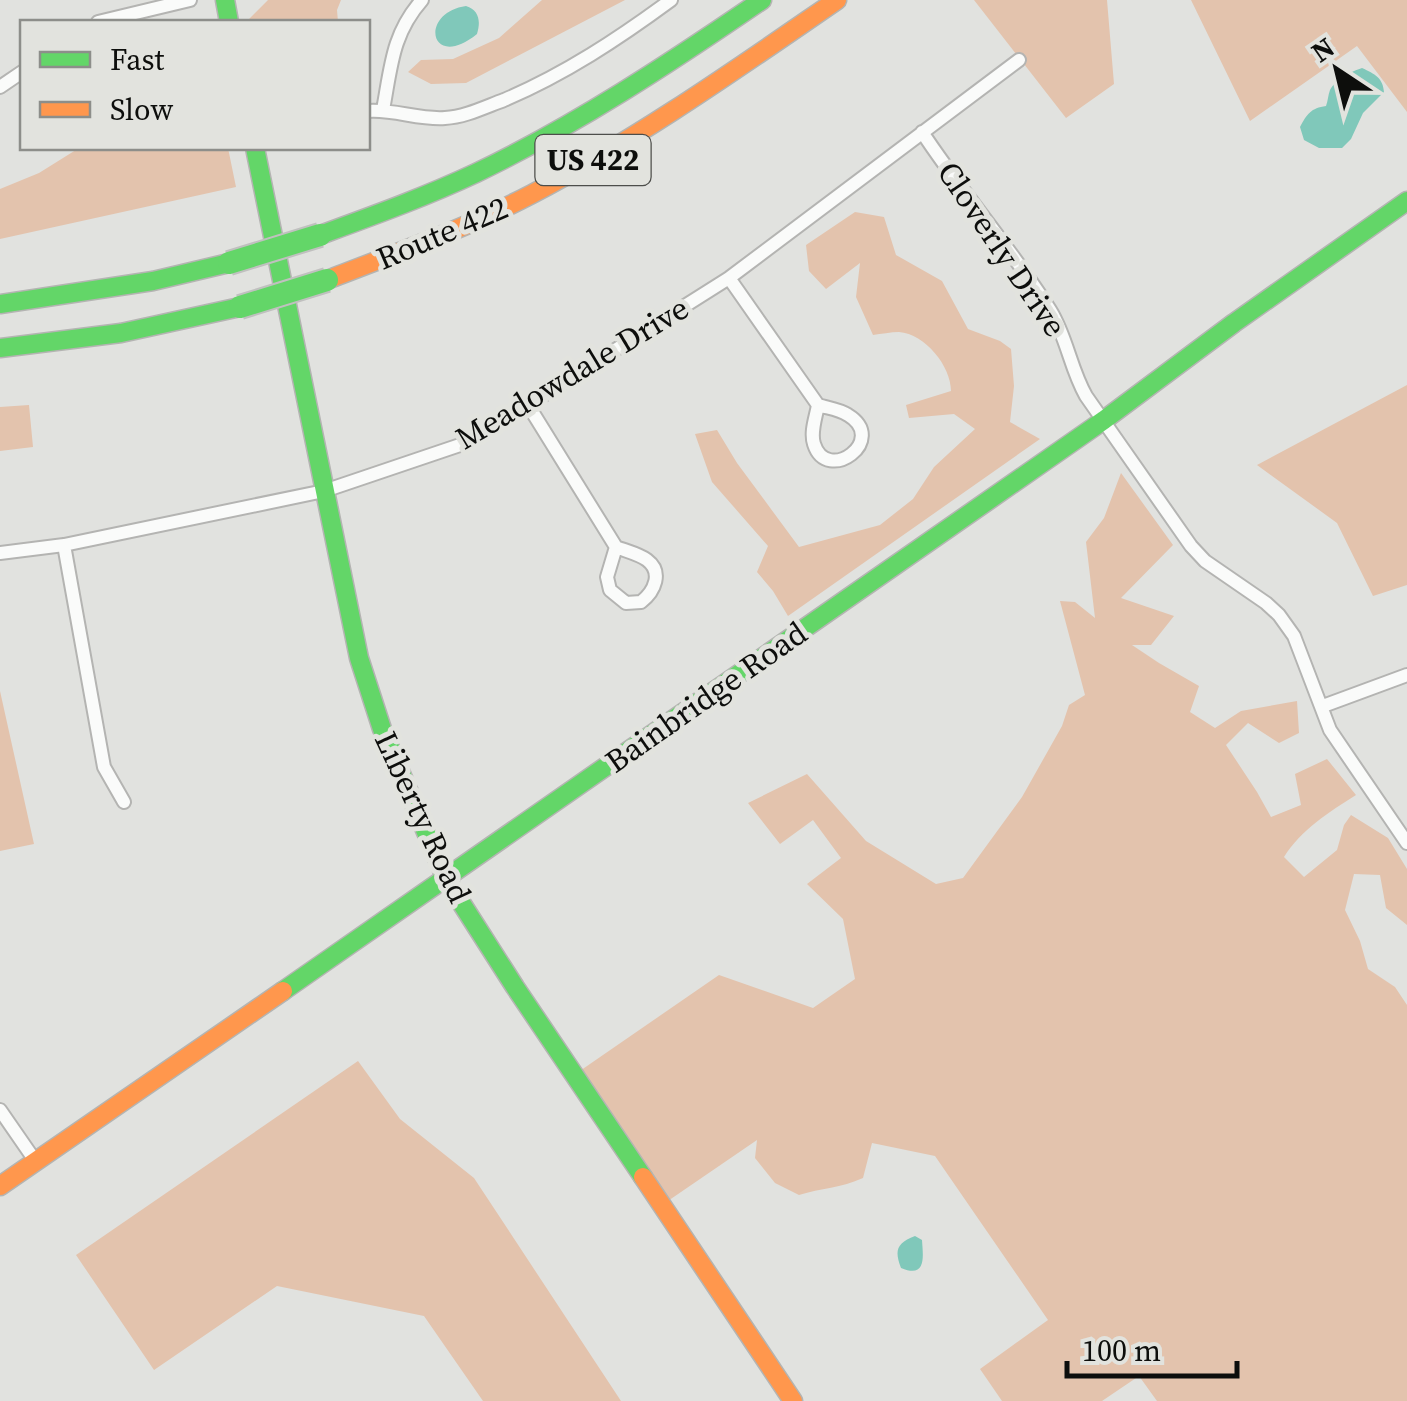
<svg xmlns="http://www.w3.org/2000/svg" width="1407" height="1401" font-family="'Source Serif 4',serif">
  <style>
    .green { fill: #e3c3ad }
    .water { fill: #80c8ba }
    .lines { fill: none; stroke-linecap: round; stroke-linejoin: round }
    .street-casing { stroke: #b4b4b2; stroke-width: 16 }
    .fast-casing { stroke: #b4b4b2; stroke-width: 21 }
    .slow-casing { stroke: #b4b4b2; stroke-width: 21 }
    .street { stroke: #fafbfa; stroke-width: 12 }
    .fast { stroke: #63d668; stroke-width: 18 }
    .slow { stroke: #ff974d; stroke-width: 18 }
    .fast-bridge-casing { stroke: #c0c0bf; stroke-width: 26; stroke-linecap: butt }
    .fast-bridge { stroke: #63d668; stroke-width: 22 }
    .labels { text-anchor: middle; stroke-width: 10; stroke-linejoin: round; paint-order: stroke }
    .shield { fill: #e2e3de; stroke: #4d4e4b; stroke-width: 2.5 }
    .shield-label { font-size: 30px; font-weight: bold; fill: #0d0e0c }
    .street-label { font-size: 32px; fill: #0d0e0c; stroke: #e2e3de }
  </style>
  <rect width="100%" height="100%" fill="#e1e2df"/>
  <!-- green -->
  <path class="green" d="M 268,0 L 341,0 L 337,10 L 338,22 L 250,22 L 249,19 Z
    M 542,0 L 625,0 L 466,83 L 431,84 L 408,72 L 421,60 L 453,59 L 499,38 Z
    M 974,0 L 1107,0 L 1114,84 L 1066,118 Z
    M 1191,0 L 1407,0 L 1407,112 L 1357,46 L 1250,121 Z
    M 79,148 L 228,148 L 236,187 L 0,239 L 0,189 L 39,173 Z
    M 855,212 L 884,217 L 896,255 L 942,281 L 968,329 L 1000,341 L 1011,349 L 1014,386 L 1010,422 L 1040,439 L 788,616 L 773,591 L 757,572 L 768,546 L 712,482 L 695,434 L 717,430 L 737,463 L 799,547 L 880,525 L 913,499 L 934,467 L 975,429 L 954,414 L 909,418 L 906,405 L 951,391 C 951,366 925,334 899,332 C 891,332 881,334 873,335 L 856,297 L 860,263 L 826,289 L 809,271 L 806,245 Z
    M 1407,385 L 1407,585 L 1373,596 L 1337,523 L 1257,465 Z
    M 29,405 L 33,447 L 0,451 L 0,407 Z
    M 1121,473 L 1173,545 L 1121,598 L 1174,616 L 1151,645 L 1132,645 L 1159,663 L 1199,686 L 1190,712 L 1215,728 L 1241,711 L 1297,701 L 1299,733 L 1279,743 L 1248,723 L 1226,745 L 1257,792 L 1271,817 L 1301,805 L 1295,774 L 1327,759 L 1356,795 C 1329,812 1301,830 1284,857 L 1304,877 L 1337,850 L 1344,825 L 1351,815 L 1388,838 L 1407,869 L 1407,925 L 1386,908 L 1380,875 L 1354,874 L 1345,910 L 1360,941 L 1368,969 L 1395,987 L 1407,1005 L 1407,1401 L 1157,1401 L 1139,1376 L 1102,1401 L 1002,1401 L 980,1369 L 1048,1320 L 935,1156 L 872,1143 L 863,1178 C 841,1188 821,1188 799,1195 L 775,1183 L 755,1158 L 757,1140 L 662,1205 L 574,1075 L 719,975 L 813,1008 L 855,979 L 843,919 L 807,884 L 841,858 L 813,820 L 780,844 L 748,803 L 807,774 L 866,841 L 936,884 L 963,878 L 1022,797 L 1062,726 L 1069,705 L 1085,695 L 1060,601 L 1075,602 L 1095,618 L 1086,542 L 1104,518 Z
    M 0,691 L 34,844 L 0,851 Z
    M 358,1061 L 400,1119 L 474,1178 L 621,1401 L 483,1401 L 424,1316 L 277,1286 L 154,1370 L 76,1255 Z"/>
  <!-- water -->
  <path class="water" d="M 466,6 C 479,10 481,21 477,34 C 430,72 418,13 466,6 Z
    M 1362,68 C 1375,74 1383,78 1384,92 L 1363,113 L 1351,139 L 1342,148 L 1319,148 L 1304,140 L 1300,127 C 1307,114 1311,108 1326,106 C 1328,101 1328,95 1330,90 C 1335,80 1352,71 1362,68 Z
    M 915,1236 L 922,1240 C 923,1256 927,1279 901,1268 C 894,1250 897,1243 915,1236 Z"/>
  <g class="lines">
    <!-- street casing -->
    <g class="street-casing">
      <path id="street" d="M 98,22 L 190,0
        M 0,87 L 22,72
        M 383,110 C 391,67 392,34 422,0
        M 368,111 C 394,109 419,120 445,118 C 465,117 485,107 504,100 C 565,74 618,39 671,0
        M 922,132 C 962,193 1011,248 1050,310 C 1067,337 1070,368 1086,396 L 1191,546 L 1205,561 L 1266,603 L 1279,615 L 1294,636 L 1330,730 L 1407,843
        M 729,278 L 818,405 C 816,417 810,432 814,444 C 827,485 889,440 848,415 C 839,409 827,408 818,405
        M 528,405 L 616,547 L 607,577 L 610,590 L 626,603 L 641,602 C 655,591 663,572 647,560 C 639,554 626,551 616,547
        M 64,545 L 104,767 L 124,802
        M 0,553 L 64,545 L 324,491 L 460,445 L 528,405 L 729,278 L 1019,60
        M 1323,706 L 1407,675
        M 0,1110 L 36,1162"/>
    </g>
    <!-- fast casing -->
    <g class="fast-casing">
      <path id="fast" d="M 225,0 L 229,22
        M 255,148 L 359,658 L 382,729 L 446,879 L 515,987 L 643,1177
        M 320,235 C 372,216 425,197 476,173 C 576,125 670,63 762,0
        M 0,304 L 153,281 L 229,263
        M 0,348 L 121,333 L 240,307
        M 283,991 L 1104,420 L 1234,323 L 1407,201"/>
    </g>
    <!-- slow casing -->
    <g class="slow-casing">
      <path id="slow" d="M 327,280 C 396,253 467,228 532,194 C 639,138 738,68 837,0
        M 643,1177 L 793,1401
        M 0,1186 L 283,991"/>
    </g>
    <!-- street -->
    <use href="#street" class="street"/>
    <!-- fast -->
    <use href="#fast" class="fast"/>
    <!-- slow -->
    <use href="#slow" class="slow"/>
    <!-- fast-bridge casing -->
    <g class="fast-bridge-casing">
      <path id="fast-bridge" d="M 229,263 L 320,235
        M 240,307 L 327,280"/>
    </g>
    <!-- fast-bridge -->
    <use href="#fast-bridge" class="fast-bridge"/>
  </g>
  <g class="labels">
    <!-- shield labels -->
    <rect class="shield" x="535.5" y="135" width="115" height="50" rx="8"/>
    <g class="shield-label">
      <text x="593" y="170">US 422</text>
    </g>
    <!-- street labels -->
    <g class="street-label">
      <text transform="translate(442 233) rotate(-23)" y="11">Route 422</text>
      <text transform="translate(1002 249) rotate(56)" y="11">Cloverly Drive</text>
      <text transform="translate(572 373) rotate(-31)" y="11">Meadowdale Drive</text>
      <text transform="translate(706 697) rotate(-35)" y="11">Bainbridge Road</text>
      <text transform="translate(423 817) rotate(65)" y="11">Liberty Road</text>
    </g>
  </g>
  <!-- legend -->
  <rect x="20" y="20" width="350" height="130" fill="#e2e3de" stroke="#8d8e8a" stroke-width="2.5"/>
  <rect x="40" y="52" width="50" height="15" fill="#63d668" stroke="#8d8e8a" stroke-width="2.5"/>
  <text x="110" y="70" font-size="30" fill="#0d0e0c">Fast</text>
  <rect x="40" y="102" width="50" height="15" fill="#ff974d" stroke="#8d8e8a" stroke-width="2.5"/>
  <text x="110" y="120" font-size="30" fill="#0d0e0c">Slow</text>
  <!-- north arrow -->
  <g transform="translate(1337 70) rotate(325)" stroke="#e2e3de" stroke-width="8" paint-order="stroke">
  <path d="M0-8L18 38L0 25L-18 38Z" fill="#0d0e0c"/>
  <text y="-15" font-size="28" font-weight="bold" text-anchor="middle" fill="#0d0e0c">N</text>
  </g>
  <!-- scale -->
  <path d="M1067 1361v15h170v-15" fill="none" stroke="#0d0e0c" stroke-width="5"/>
  <text x="1082" y="1361" font-size="30" fill="#0d0e0c" stroke="#e2e3de" stroke-width="8" paint-order="stroke">100 m</text>
</svg>
